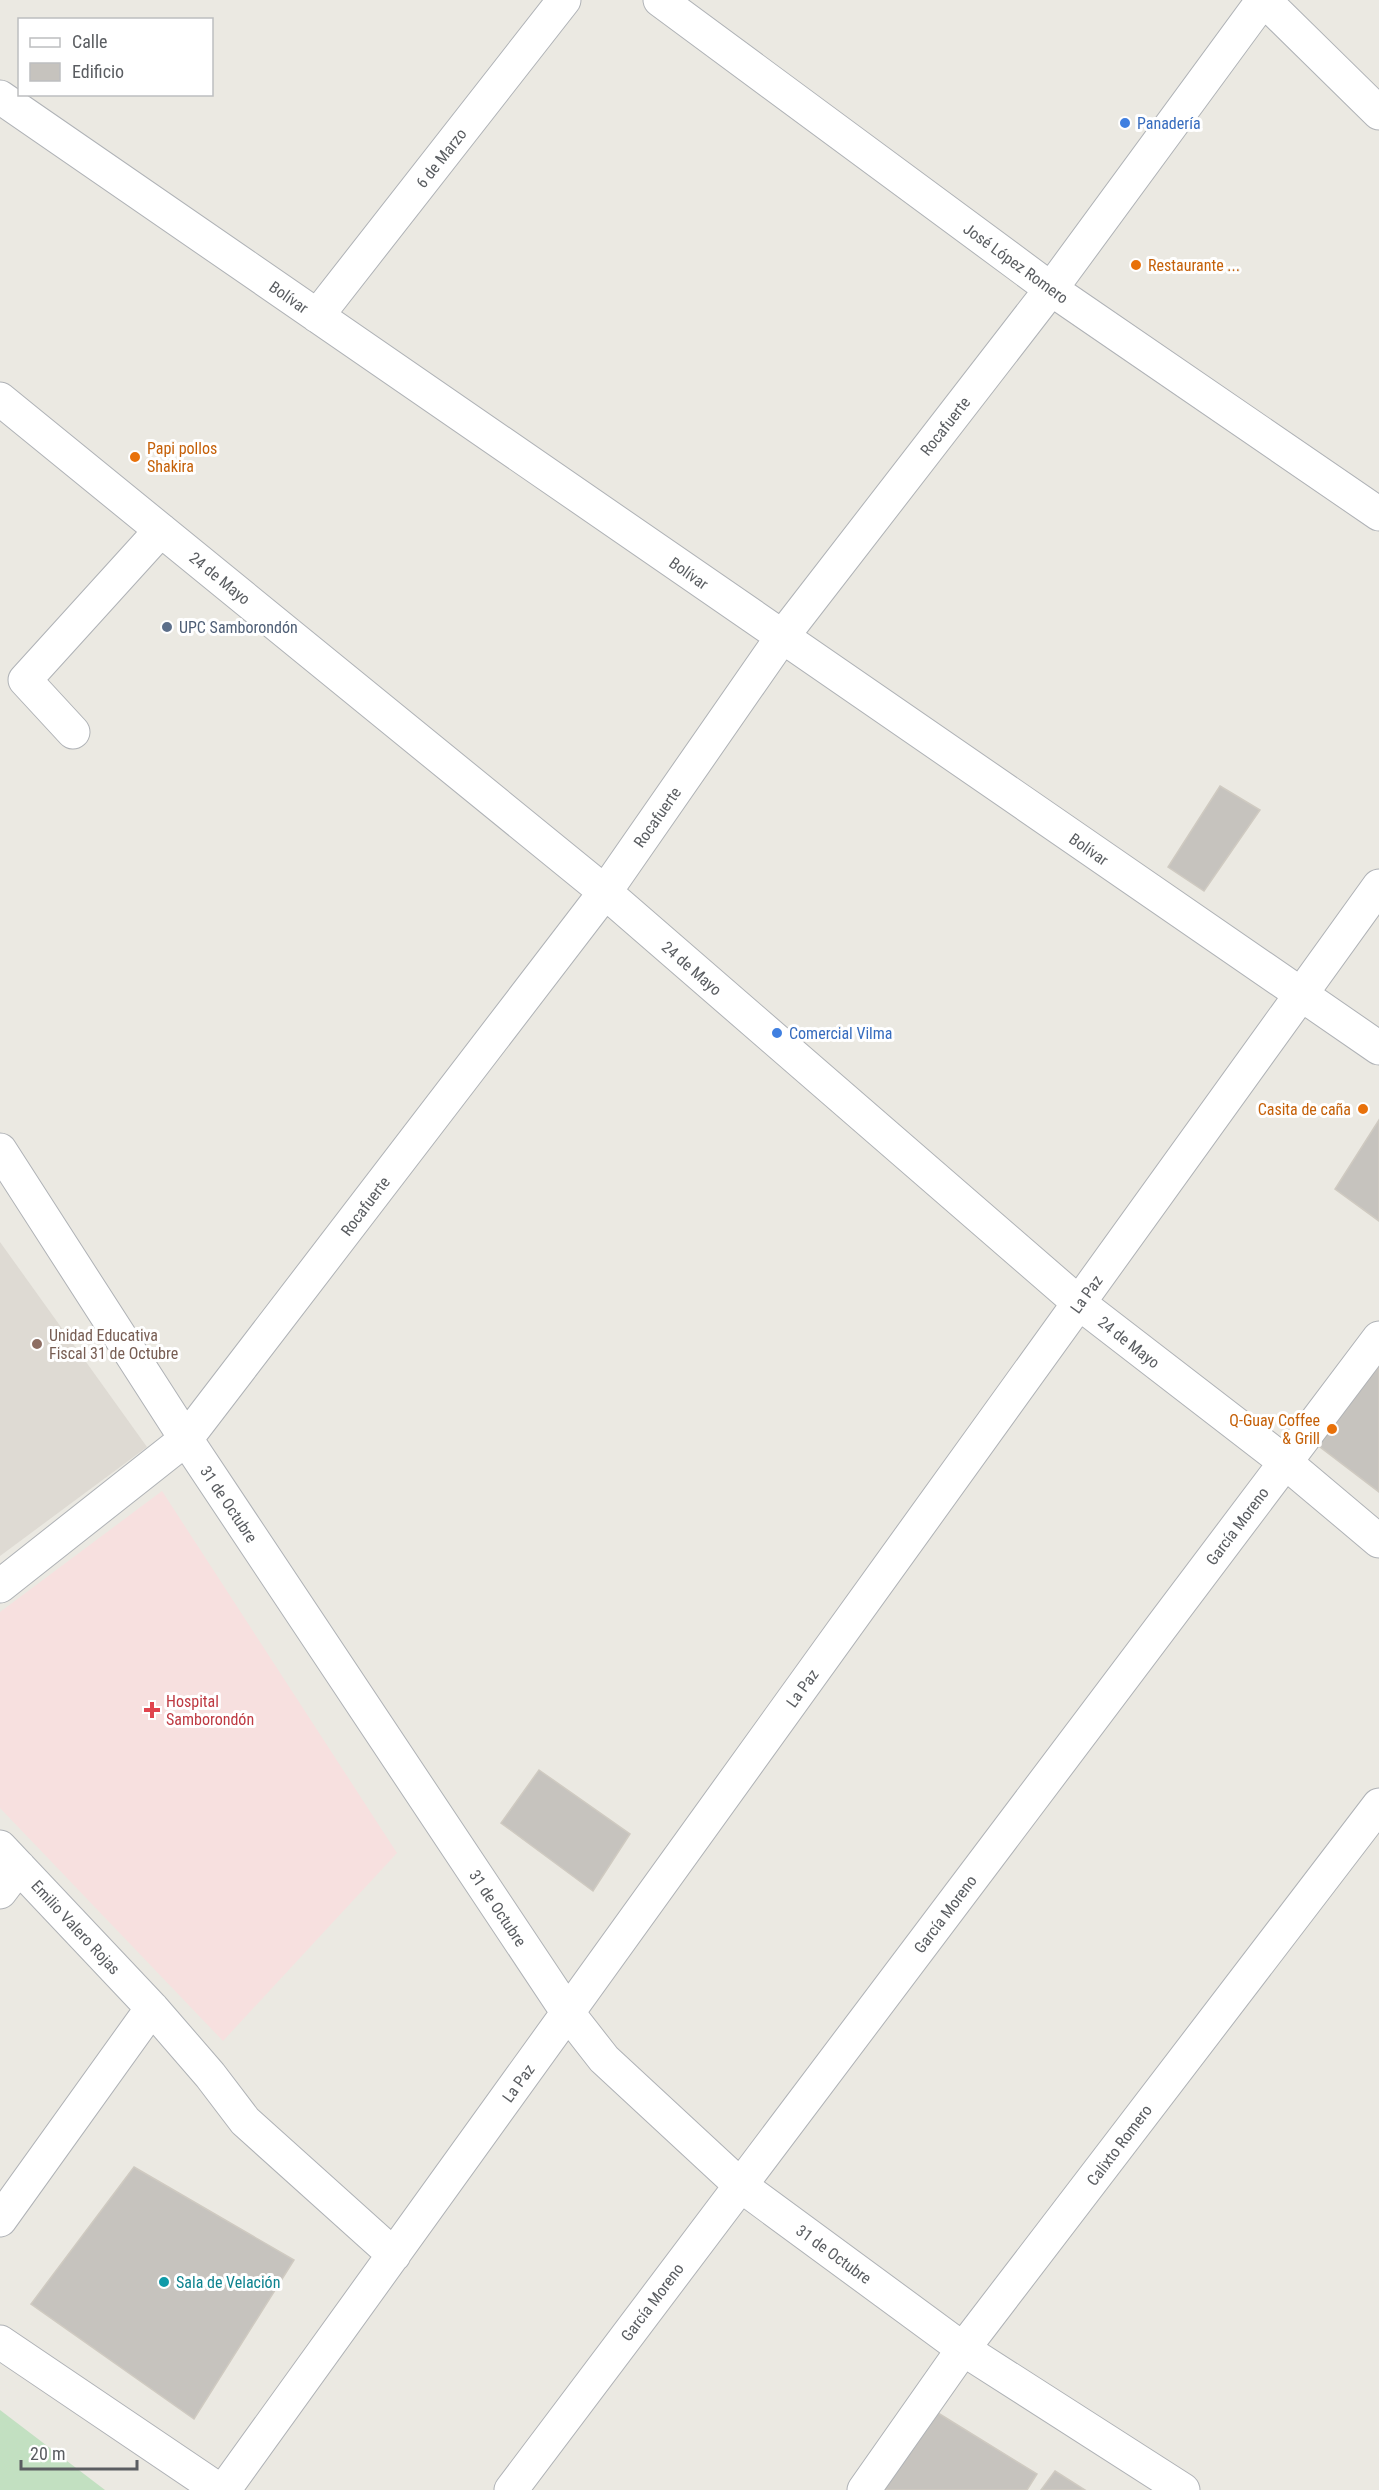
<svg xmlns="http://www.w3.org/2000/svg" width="1379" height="2490" font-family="'Roboto Condensed',sans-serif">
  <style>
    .education { fill: #dedad3 }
    .medical { fill: #f7e0df }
    .green { fill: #c2e0c1 }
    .building { fill: #c6c3be; stroke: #cfcac1; stroke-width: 1.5 }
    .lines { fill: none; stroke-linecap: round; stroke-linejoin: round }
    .minor-casing { stroke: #afb2b6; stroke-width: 35 }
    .minor { stroke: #fff; stroke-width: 33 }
    .shop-dot { fill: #3f7fe0; stroke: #fff; stroke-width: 2 }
    .food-dot { fill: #e8710a; stroke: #fff; stroke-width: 2 }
    .service-dot { fill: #5c6f8a; stroke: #fff; stroke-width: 2 }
    .education-dot { fill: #8d6e63; stroke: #fff; stroke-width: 2 }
    .health-dot { fill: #e0444e; stroke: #fff; stroke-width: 2 }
    .culture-dot { fill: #0f9aa8; stroke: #fff; stroke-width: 2 }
    .labels { text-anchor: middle; stroke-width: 6; stroke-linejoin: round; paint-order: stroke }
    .shop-label { font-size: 16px; fill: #366cbe; stroke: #fff; text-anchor: start }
    .street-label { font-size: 16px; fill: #5a5d61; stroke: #fff }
    .food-label { font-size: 16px; fill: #c56008; stroke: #fff; text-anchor: start }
    .service-label { font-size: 16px; fill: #4e5e75; stroke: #fff; text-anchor: start }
    .education-label { font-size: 16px; fill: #785e54; stroke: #fff; text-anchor: start }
    .health-label { font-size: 16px; fill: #be3a42; stroke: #fff; text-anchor: start }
    .culture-label { font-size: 16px; fill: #0d838f; stroke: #fff; text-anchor: start }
  </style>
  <rect width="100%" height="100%" fill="#ebe9e2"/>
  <!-- education -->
  <path class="education" d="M 0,1242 L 147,1447 L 0,1556 Z"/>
  <!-- medical -->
  <path class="medical" d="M 162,1491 L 397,1853 L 223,2041 L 0,1808 L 0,1612 Z"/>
  <!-- green -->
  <path class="green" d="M 0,2410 L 105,2490 L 0,2490 Z"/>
  <!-- building -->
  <path class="building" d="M 1220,786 L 1260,810 L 1204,891 L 1168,867 Z
    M 1379,1120 L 1379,1221 L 1335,1189 Z
    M 1379,1344 L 1379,1492 L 1307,1437 Z
    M 539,1770 L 630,1834 L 593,1891 L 501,1823 Z
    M 134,2167 L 294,2260 L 194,2419 L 31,2304 Z
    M 938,2413 L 1037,2474 L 1027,2490 L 884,2490 Z
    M 1055,2471 L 1085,2490 L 1041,2490 Z"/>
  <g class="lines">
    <!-- minor casing -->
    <g class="minor-casing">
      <path id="minor" d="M 660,0 L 1051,289 L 1379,514
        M 1264,0 L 1379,113
        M 0,97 L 1379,1048
        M 317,316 L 564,0
        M 0,399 L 605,892 L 1079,1303 L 1285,1462 L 1379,1541
        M 73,732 L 25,680 L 161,530
        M 0,1150 L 186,1439 L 568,2013 L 604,2059 L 740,2185 L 963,2349 L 1183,2490
        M 0,1586 L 186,1439 L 605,892 L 782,637 L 1051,289 L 1263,0
        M 0,1847 L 152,2008 L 210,2075 L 245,2121 L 394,2255
        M 0,1892 L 19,1867
        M 0,2220 L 152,2008
        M 0,2342 L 219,2490
        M 224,2490 L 1379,886
        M 511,2490 L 1379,1338
        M 864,2490 L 963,2349 L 1379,1805"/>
    </g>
    <!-- minor -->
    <use href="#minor" class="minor"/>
  </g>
  <!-- markers -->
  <g class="shop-dot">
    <circle cx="1125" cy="123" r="6"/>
    <circle cx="777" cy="1033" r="6"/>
  </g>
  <g class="food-dot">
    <circle cx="1136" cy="265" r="6"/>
    <circle cx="135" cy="457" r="6"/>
    <circle cx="1363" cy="1109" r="6"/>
    <circle cx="1332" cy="1429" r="6"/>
  </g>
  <circle class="service-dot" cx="167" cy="627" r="6"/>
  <circle class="education-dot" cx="37" cy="1344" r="6"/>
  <path class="health-dot" d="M149 1701h6v6h6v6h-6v6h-6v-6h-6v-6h6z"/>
  <circle class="culture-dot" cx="164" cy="2282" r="6"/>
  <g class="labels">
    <!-- shop labels -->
    <g class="shop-label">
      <text x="1137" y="129">Panadería</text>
      <text x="789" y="1039">Comercial Vilma</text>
    </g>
    <!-- street labels -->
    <g class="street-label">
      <text transform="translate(441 158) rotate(-52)" y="6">6 de Marzo</text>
      <text transform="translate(1016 263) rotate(36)" y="6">José López Romero</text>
      <text transform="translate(289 297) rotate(35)" y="6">Bolívar</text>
      <text transform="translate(945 426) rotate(-52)" y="6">Rocafuerte</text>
      <text transform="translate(689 573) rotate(35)" y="6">Bolívar</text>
      <text transform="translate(220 578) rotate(39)" y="6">24 de Mayo</text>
      <text transform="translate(657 817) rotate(-55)" y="6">Rocafuerte</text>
      <text transform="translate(1089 849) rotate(35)" y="6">Bolívar</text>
      <text transform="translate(692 968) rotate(41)" y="6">24 de Mayo</text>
      <text transform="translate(365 1206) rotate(-53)" y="6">Rocafuerte</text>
      <text transform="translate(1086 1294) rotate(-54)" y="6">La Paz</text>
      <text transform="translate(1129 1342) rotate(38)" y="6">24 de Mayo</text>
      <text transform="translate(229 1504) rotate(56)" y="6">31 de Octubre</text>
      <text transform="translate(1237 1526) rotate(-53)" y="6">García Moreno</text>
      <text transform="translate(802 1688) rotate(-54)" y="6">La Paz</text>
      <text transform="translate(498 1908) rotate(56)" y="6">31 de Octubre</text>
      <text transform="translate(945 1914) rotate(-53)" y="6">García Moreno</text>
      <text transform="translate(76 1927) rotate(47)" y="6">Emilio Valero Rojas</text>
      <text transform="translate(518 2083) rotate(-54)" y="6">La Paz</text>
      <text transform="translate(1119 2145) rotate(-53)" y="6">Calixto Romero</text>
      <text transform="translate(834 2254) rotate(36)" y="6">31 de Octubre</text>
      <text transform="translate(652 2302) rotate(-53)" y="6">García Moreno</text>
    </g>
    <!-- food labels -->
    <g class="food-label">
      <text x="1148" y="271">Restaurante ...</text>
      <text x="147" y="454">Papi pollos<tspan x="147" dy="18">Shakira</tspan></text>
      <text x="1351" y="1115" text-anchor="end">Casita de caña</text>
      <text x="1320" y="1426" text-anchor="end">Q-Guay Coffee<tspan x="1320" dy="18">&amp; Grill</tspan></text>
    </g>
    <!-- service labels -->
    <g class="service-label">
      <text x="179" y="633">UPC Samborondón</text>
    </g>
    <!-- education labels -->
    <g class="education-label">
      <text x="49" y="1341">Unidad Educativa<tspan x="49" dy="18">Fiscal 31 de Octubre</tspan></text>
    </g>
    <!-- health labels -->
    <g class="health-label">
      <text x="166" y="1707">Hospital<tspan x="166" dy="18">Samborondón</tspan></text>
    </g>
    <!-- culture labels -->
    <g class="culture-label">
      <text x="176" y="2288">Sala de Velación</text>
    </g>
  </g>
  <!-- legend -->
  <rect x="18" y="18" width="195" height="78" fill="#ffffff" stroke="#bdbec0" stroke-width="1.5"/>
  <rect x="30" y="38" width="30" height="9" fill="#ffffff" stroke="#bdbec0" stroke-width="1.5"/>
  <text x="72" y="48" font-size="18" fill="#5a5d61">Calle</text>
  <rect x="30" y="63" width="30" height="18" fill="#c6c3be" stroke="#bdbec0" stroke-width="1.5"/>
  <text x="72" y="78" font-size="18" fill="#5a5d61">Edificio</text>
  <!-- scale -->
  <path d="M21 2460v9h116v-9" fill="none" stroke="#5a5d61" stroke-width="3"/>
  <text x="30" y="2460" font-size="18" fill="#5a5d61" stroke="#ffffff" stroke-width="4.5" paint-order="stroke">20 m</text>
</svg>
